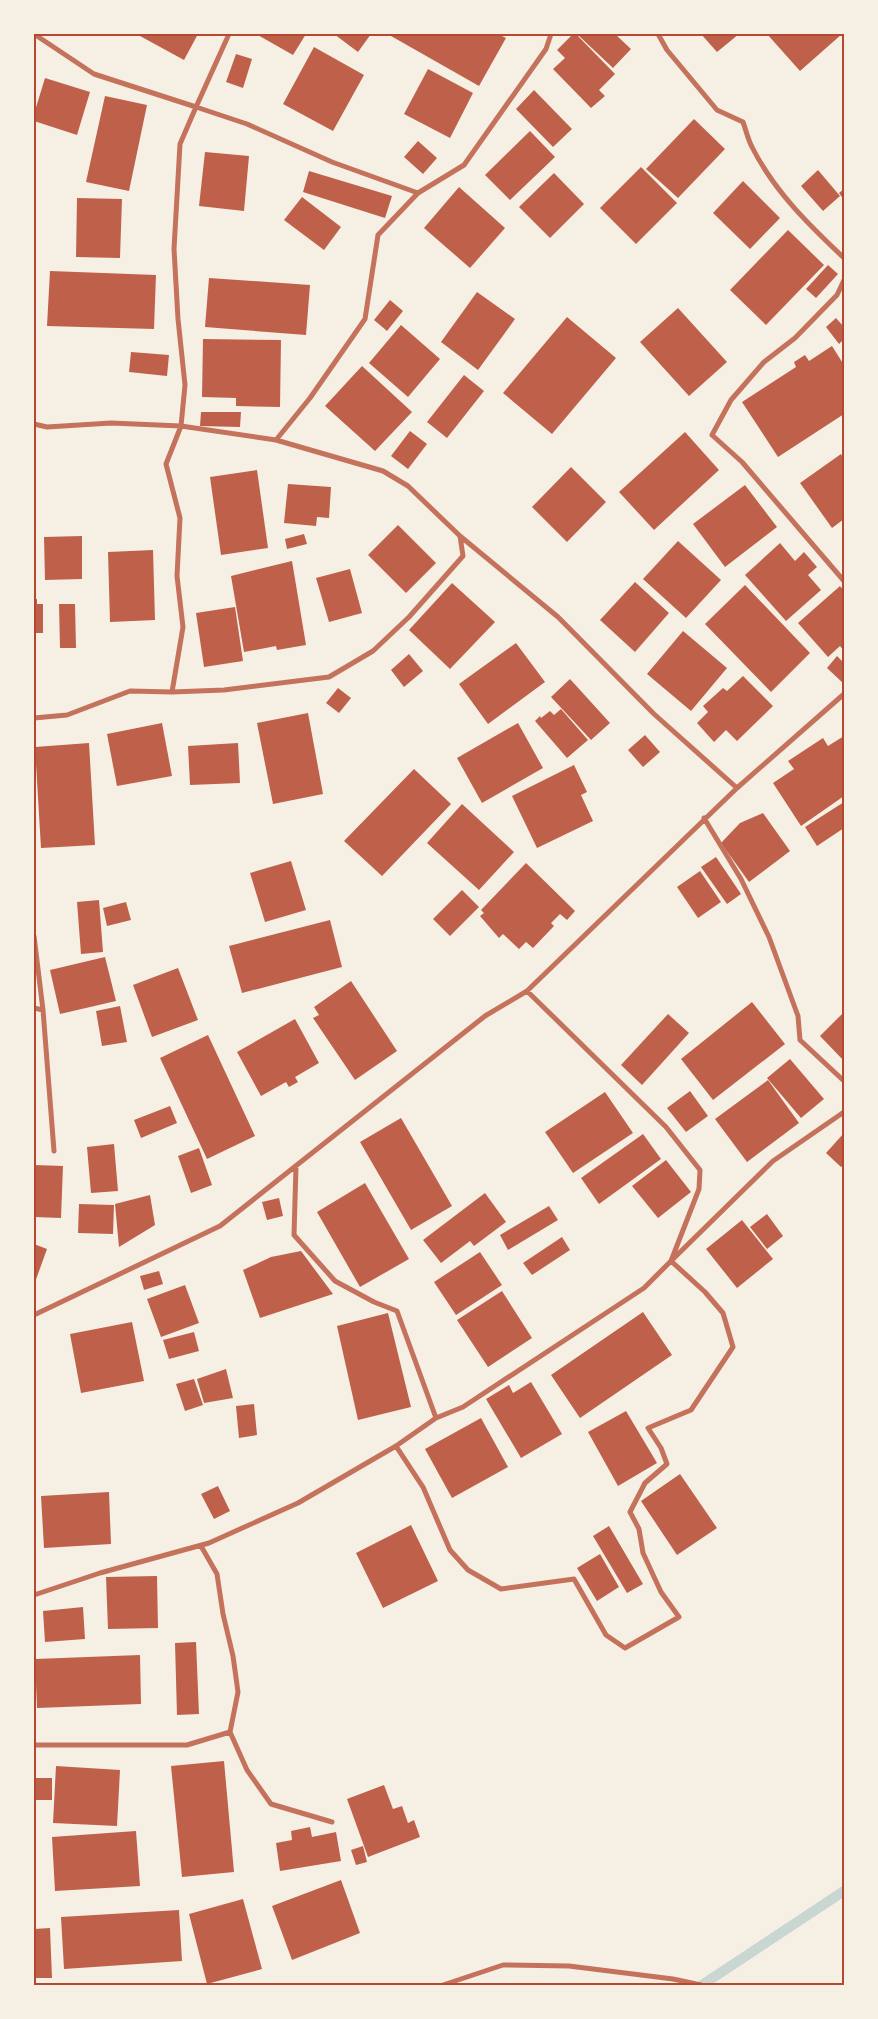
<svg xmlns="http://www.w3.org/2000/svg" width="878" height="2019" font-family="Manrope,sans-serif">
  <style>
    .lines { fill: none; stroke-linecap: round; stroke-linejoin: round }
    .stream { stroke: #c9d6d2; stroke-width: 10 }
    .building { fill: #bf614a }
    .minor { stroke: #c5725c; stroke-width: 5 }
    .neatline { fill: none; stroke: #b5482f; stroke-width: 2 }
  </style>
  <rect width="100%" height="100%" fill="#f6efe4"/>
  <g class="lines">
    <!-- stream -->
    <path class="stream" d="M 702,1985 L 844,1891"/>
  </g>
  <!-- building -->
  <path class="building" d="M 141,34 L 198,34 L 184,60 L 140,36 Z
    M 256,34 L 306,34 L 293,55 Z
    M 334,34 L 371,34 L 358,52 Z
    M 393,34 L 498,34 L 506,38 L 479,86 L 391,36 Z
    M 573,34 L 576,34 L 615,74 L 599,90 L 605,96 L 591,108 L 553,69 L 565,58 L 557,50 Z
    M 577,34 L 615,34 L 631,49 L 613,68 Z
    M 701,34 L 739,34 L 717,52 Z
    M 767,34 L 842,34 L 800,71 Z
    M 314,47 L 364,75 L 333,131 L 283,104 Z
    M 236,54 L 252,59 L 243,88 L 226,82 Z
    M 428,69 L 473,93 L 450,138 L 404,114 Z
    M 45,78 L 90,92 L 77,135 L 34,121 L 34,114 Z
    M 534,90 L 572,129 L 553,147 L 516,109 Z
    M 105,96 L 147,105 L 129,191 L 86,182 Z
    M 694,119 L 725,149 L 678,198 L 646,169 Z
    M 530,131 L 555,157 L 510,200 L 485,175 Z
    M 418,141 L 437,158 L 423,174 L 404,157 Z
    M 205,152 L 249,156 L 244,211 L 199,206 Z
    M 641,167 L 677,203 L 636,244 L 600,208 Z
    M 818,170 L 840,196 L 823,211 L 801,186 Z
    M 309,171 L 392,196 L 385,218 L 303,192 Z
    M 554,173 L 584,204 L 550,238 L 519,207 Z
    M 743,181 L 780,218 L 750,249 L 713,213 Z
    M 459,187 L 505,228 L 470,268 L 424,228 Z
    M 844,189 L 844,200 L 839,193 Z
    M 302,197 L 341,227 L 324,250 L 284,220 Z
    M 77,198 L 122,199 L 120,258 L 76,257 Z
    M 788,230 L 824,265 L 766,325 L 730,290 Z
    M 828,265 L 838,274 L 816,298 L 806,289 Z
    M 50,271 L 156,275 L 154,329 L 47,326 Z
    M 209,278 L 310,285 L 306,335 L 205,327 Z
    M 477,292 L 515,319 L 478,370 L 441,342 Z
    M 390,300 L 403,311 L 387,331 L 374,320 Z
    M 678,308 L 727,362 L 689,396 L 640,342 Z
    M 567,317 L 616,358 L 552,434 L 503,393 Z
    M 836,318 L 844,327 L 844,339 L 839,344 L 826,327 Z
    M 401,325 L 440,359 L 408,397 L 369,363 Z
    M 203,339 L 281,340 L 280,407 L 236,406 L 236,398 L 202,397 Z
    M 832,346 L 844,365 L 844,414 L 778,457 L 742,402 L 796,367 L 794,362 L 805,355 L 809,361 Z
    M 131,352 L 169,355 L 167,376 L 129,372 Z
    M 362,366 L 412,412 L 375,451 L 325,406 Z
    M 464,375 L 484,391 L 447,438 L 427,422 Z
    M 201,412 L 241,412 L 240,427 L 200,426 Z
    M 410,431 L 427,444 L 408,469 L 391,456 Z
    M 685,432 L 719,470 L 654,530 L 619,492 Z
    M 841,454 L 844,459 L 844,519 L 832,528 L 800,483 Z
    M 571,467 L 606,502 L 567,542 L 532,507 Z
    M 257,470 L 268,548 L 221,555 L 210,477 Z
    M 288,484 L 331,487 L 329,518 L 317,517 L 316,526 L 284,523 Z
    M 745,485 L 777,527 L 725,567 L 693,524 Z
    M 398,525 L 436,563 L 406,593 L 368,555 Z
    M 304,534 L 307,544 L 287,549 L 285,539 Z
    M 82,536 L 82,579 L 45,580 L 44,537 Z
    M 678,541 L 721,580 L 686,618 L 643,579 Z
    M 780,543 L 795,561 L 804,552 L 817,567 L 808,575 L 821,590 L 786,621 L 745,575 Z
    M 153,550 L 155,620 L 110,622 L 108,552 Z
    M 292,561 L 306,645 L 277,650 L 276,646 L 244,652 L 231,576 Z
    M 350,569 L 362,613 L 329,622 L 316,578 Z
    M 635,582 L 669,613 L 635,652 L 600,620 Z
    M 452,583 L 495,622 L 450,669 L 409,630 Z
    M 745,585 L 810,653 L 771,692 L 705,624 Z
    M 840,586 L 844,591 L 844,651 L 840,646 L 828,657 L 798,623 Z
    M 34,599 L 37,599 L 37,604 L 43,604 L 43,633 L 34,633 Z
    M 59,604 L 75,604 L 76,648 L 60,648 Z
    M 235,607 L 243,661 L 204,667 L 196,613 Z
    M 683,631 L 727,668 L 691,711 L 647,674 Z
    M 516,643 L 545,682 L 488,724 L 459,684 Z
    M 409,654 L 423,671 L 404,687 L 391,670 Z
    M 837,656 L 844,663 L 844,684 L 827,668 Z
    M 743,676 L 773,706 L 737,741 L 726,730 L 714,742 L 697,723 L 708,712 L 703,706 L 723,688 L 727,691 Z
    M 570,679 L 610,723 L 591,740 L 551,697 Z
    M 338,688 L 351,698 L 339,713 L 326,703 Z
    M 561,709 L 588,740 L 567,758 L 535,721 L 540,716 L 541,718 L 550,711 L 554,715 Z
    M 308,713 L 323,794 L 273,804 L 257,723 Z
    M 162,723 L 172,776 L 117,786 L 107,734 Z
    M 518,723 L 543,768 L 482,803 L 457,758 Z
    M 645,735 L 660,752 L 643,767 L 628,750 Z
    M 844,736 L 844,796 L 801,826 L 773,783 L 794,769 L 788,761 L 823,738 L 828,746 Z
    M 89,743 L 95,845 L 41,848 L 35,747 Z
    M 238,743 L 240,783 L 190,785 L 188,746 Z
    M 574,765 L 587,792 L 581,795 L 593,821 L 537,848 L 512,796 Z
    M 414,769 L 451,804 L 382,876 L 344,841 Z
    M 844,802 L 844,828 L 817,846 L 805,827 Z
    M 462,804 L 514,852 L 479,890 L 427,843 Z
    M 763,813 L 790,851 L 749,882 L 721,843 L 740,823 Z
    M 716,857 L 741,894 L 727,904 L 701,867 Z
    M 291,861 L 306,910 L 265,922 L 250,873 Z
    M 526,863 L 575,911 L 567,920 L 560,914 L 551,923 L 554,926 L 533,948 L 526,942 L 519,949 L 503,934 L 499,938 L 480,916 L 484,913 L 481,910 Z
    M 700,871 L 721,902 L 698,918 L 677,887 Z
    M 462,890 L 479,907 L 450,936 L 433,919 Z
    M 99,900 L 103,952 L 81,954 L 77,902 Z
    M 126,902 L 131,920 L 107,926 L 103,908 Z
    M 330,920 L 342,967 L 242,993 L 229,946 Z
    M 105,957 L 116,1001 L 60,1014 L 50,970 Z
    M 178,968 L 198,1020 L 152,1037 L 133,985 Z
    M 351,981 L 397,1051 L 355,1080 L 313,1018 L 319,1015 L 314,1007 Z
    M 752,1002 L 785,1044 L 713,1100 L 681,1059 Z
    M 120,1006 L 127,1042 L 102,1046 L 96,1011 Z
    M 844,1012 L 844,1061 L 820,1036 Z
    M 668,1014 L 689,1033 L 642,1085 L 621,1065 Z
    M 295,1019 L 319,1063 L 295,1077 L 298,1082 L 289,1087 L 286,1082 L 261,1096 L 237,1052 Z
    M 208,1035 L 255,1136 L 207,1159 L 160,1058 Z
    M 790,1059 L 824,1099 L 801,1118 L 767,1078 Z
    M 768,1080 L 799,1123 L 747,1162 L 715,1119 Z
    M 690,1091 L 708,1116 L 686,1132 L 667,1108 Z
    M 605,1092 L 633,1133 L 573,1173 L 545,1132 Z
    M 170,1106 L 177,1123 L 141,1138 L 134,1120 Z
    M 401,1118 L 452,1206 L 411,1230 L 360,1142 Z
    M 844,1133 L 844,1164 L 841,1167 L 826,1153 Z
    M 643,1134 L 661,1159 L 599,1204 L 581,1178 Z
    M 114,1144 L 118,1191 L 91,1193 L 87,1147 Z
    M 199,1148 L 212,1185 L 191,1193 L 178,1156 Z
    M 666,1160 L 691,1192 L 658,1218 L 632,1186 Z
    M 34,1165 L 63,1166 L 61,1218 L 34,1217 Z
    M 365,1183 L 409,1259 L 360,1287 L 317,1212 Z
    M 485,1193 L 506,1222 L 474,1246 L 470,1241 L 441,1263 L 423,1240 Z
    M 150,1195 L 155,1225 L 119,1247 L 115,1204 Z
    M 279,1198 L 283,1216 L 267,1220 L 262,1202 Z
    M 79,1204 L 114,1205 L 113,1234 L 78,1233 Z
    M 549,1206 L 558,1220 L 508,1250 L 500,1235 Z
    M 767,1214 L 783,1236 L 767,1249 L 750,1227 Z
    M 742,1220 L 773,1259 L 737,1288 L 706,1249 Z
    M 562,1237 L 570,1250 L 532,1275 L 523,1263 Z
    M 34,1244 L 47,1249 L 34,1285 Z
    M 301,1251 L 333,1294 L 260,1318 L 243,1270 L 271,1257 Z
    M 480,1252 L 502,1285 L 456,1315 L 434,1282 Z
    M 159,1271 L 163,1284 L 144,1290 L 140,1276 Z
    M 185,1285 L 199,1323 L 161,1337 L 147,1299 Z
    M 502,1291 L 532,1338 L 488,1367 L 457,1320 Z
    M 643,1312 L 672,1355 L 580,1418 L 551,1375 Z
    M 388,1313 L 411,1407 L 358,1420 L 337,1326 Z
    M 132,1322 L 144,1381 L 81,1393 L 70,1334 Z
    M 194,1332 L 199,1351 L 169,1359 L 163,1340 Z
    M 226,1369 L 233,1398 L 204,1403 L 197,1379 Z
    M 194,1379 L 203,1405 L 185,1411 L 176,1384 Z
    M 531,1382 L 562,1434 L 521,1458 L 486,1399 L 509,1385 L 513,1393 Z
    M 254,1404 L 257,1435 L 239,1438 L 236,1406 Z
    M 626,1411 L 657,1463 L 618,1486 L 588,1432 Z
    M 481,1418 L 508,1467 L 452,1498 L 425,1449 Z
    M 680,1474 L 717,1528 L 677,1555 L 641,1501 Z
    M 218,1486 L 230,1511 L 214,1519 L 201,1494 Z
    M 109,1492 L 111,1544 L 44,1548 L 41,1496 Z
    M 411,1525 L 438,1581 L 383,1608 L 356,1553 Z
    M 609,1526 L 643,1584 L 627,1593 L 593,1536 Z
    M 600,1554 L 619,1587 L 597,1601 L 577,1568 Z
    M 157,1576 L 158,1628 L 108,1629 L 106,1577 Z
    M 83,1607 L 85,1639 L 45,1642 L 43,1611 Z
    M 196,1642 L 199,1714 L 177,1715 L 175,1643 Z
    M 140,1655 L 141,1704 L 37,1708 L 35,1659 Z
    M 224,1761 L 234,1872 L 182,1877 L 171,1766 Z
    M 56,1766 L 120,1770 L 117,1826 L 53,1823 Z
    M 35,1778 L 52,1778 L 52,1800 L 35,1800 Z
    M 384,1785 L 393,1809 L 402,1806 L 408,1823 L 414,1820 L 420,1837 L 368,1857 L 347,1799 Z
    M 310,1827 L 312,1837 L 336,1832 L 341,1861 L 280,1871 L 276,1843 L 292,1840 L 291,1831 Z
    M 136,1831 L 140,1886 L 55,1891 L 52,1837 Z
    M 363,1846 L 367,1862 L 356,1865 L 351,1850 Z
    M 341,1880 L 360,1933 L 292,1960 L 272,1906 Z
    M 243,1899 L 262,1969 L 207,1984 L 189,1914 Z
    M 179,1910 L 182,1961 L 64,1969 L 61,1917 Z
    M 50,1928 L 52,1978 L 35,1978 L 34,1929 Z"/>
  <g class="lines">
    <!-- minor -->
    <path class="minor" d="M 34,34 L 94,74 L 196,107 L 229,34
      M 658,34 L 667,50 L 717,110 L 743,122 C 746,130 748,140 752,147 C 774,191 809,225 844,258
      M 844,280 L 837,295 L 795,338 L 764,362 L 731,400 L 712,435 L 742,462 L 844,581
      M 34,424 L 47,427 L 111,423 L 181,426 L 276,440 L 383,471 L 408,486 L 460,536 L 558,617 L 654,714 L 737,788
      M 276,440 L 310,398 L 365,319 L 378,235 L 418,193 L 464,165 L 546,49 L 551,34
      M 172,692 L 224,690 L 329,677 L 373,651 L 409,617 L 463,556 L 460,536
      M 34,718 L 67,715 L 130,691 L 172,692 L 183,627 L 177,576 L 180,518 L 166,464 L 181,426 L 185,385 L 178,319 L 174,249 L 180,144 L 196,107 L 247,124 L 332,162 L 418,193
      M 704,818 L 741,879 L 769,937 L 798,1016 L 800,1040 L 844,1081
      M 34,936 L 43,1010
      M 34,1008 L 43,1010 L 54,1151
      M 296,1166 L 294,1235 L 335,1281 L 374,1302 L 397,1311 L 436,1418
      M 34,1315 L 220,1226 L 485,1016 L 527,991 L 737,788 L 844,694
      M 396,1446 L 423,1487 L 450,1550 L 468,1570 L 501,1589 L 574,1579 L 606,1635 L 625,1648 L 679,1617 L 661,1592 L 643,1553 L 639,1529 L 630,1512 L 645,1483 L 667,1464 L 661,1448 L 648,1428 L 691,1410 L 733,1347 L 723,1313 L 705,1292 L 671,1261 L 773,1161 L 844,1112
      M 201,1546 L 217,1574 L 223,1614 L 233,1656 L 238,1692 L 230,1732 L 247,1770 L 271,1804 L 332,1822
      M 34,1595 L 100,1573 L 209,1543 L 298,1503 L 396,1446 L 436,1418 L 463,1407 L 644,1288 L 671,1261 L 699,1189 L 700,1170 L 666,1127 L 527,991
      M 34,1745 L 187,1745 L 230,1732
      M 443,1985 L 503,1965 L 569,1966 L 673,1979 L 701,1985"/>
  </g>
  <!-- border -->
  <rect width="878" height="2019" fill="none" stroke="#f6efe4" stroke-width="70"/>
  <rect x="35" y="35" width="808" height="1949" class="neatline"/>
</svg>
